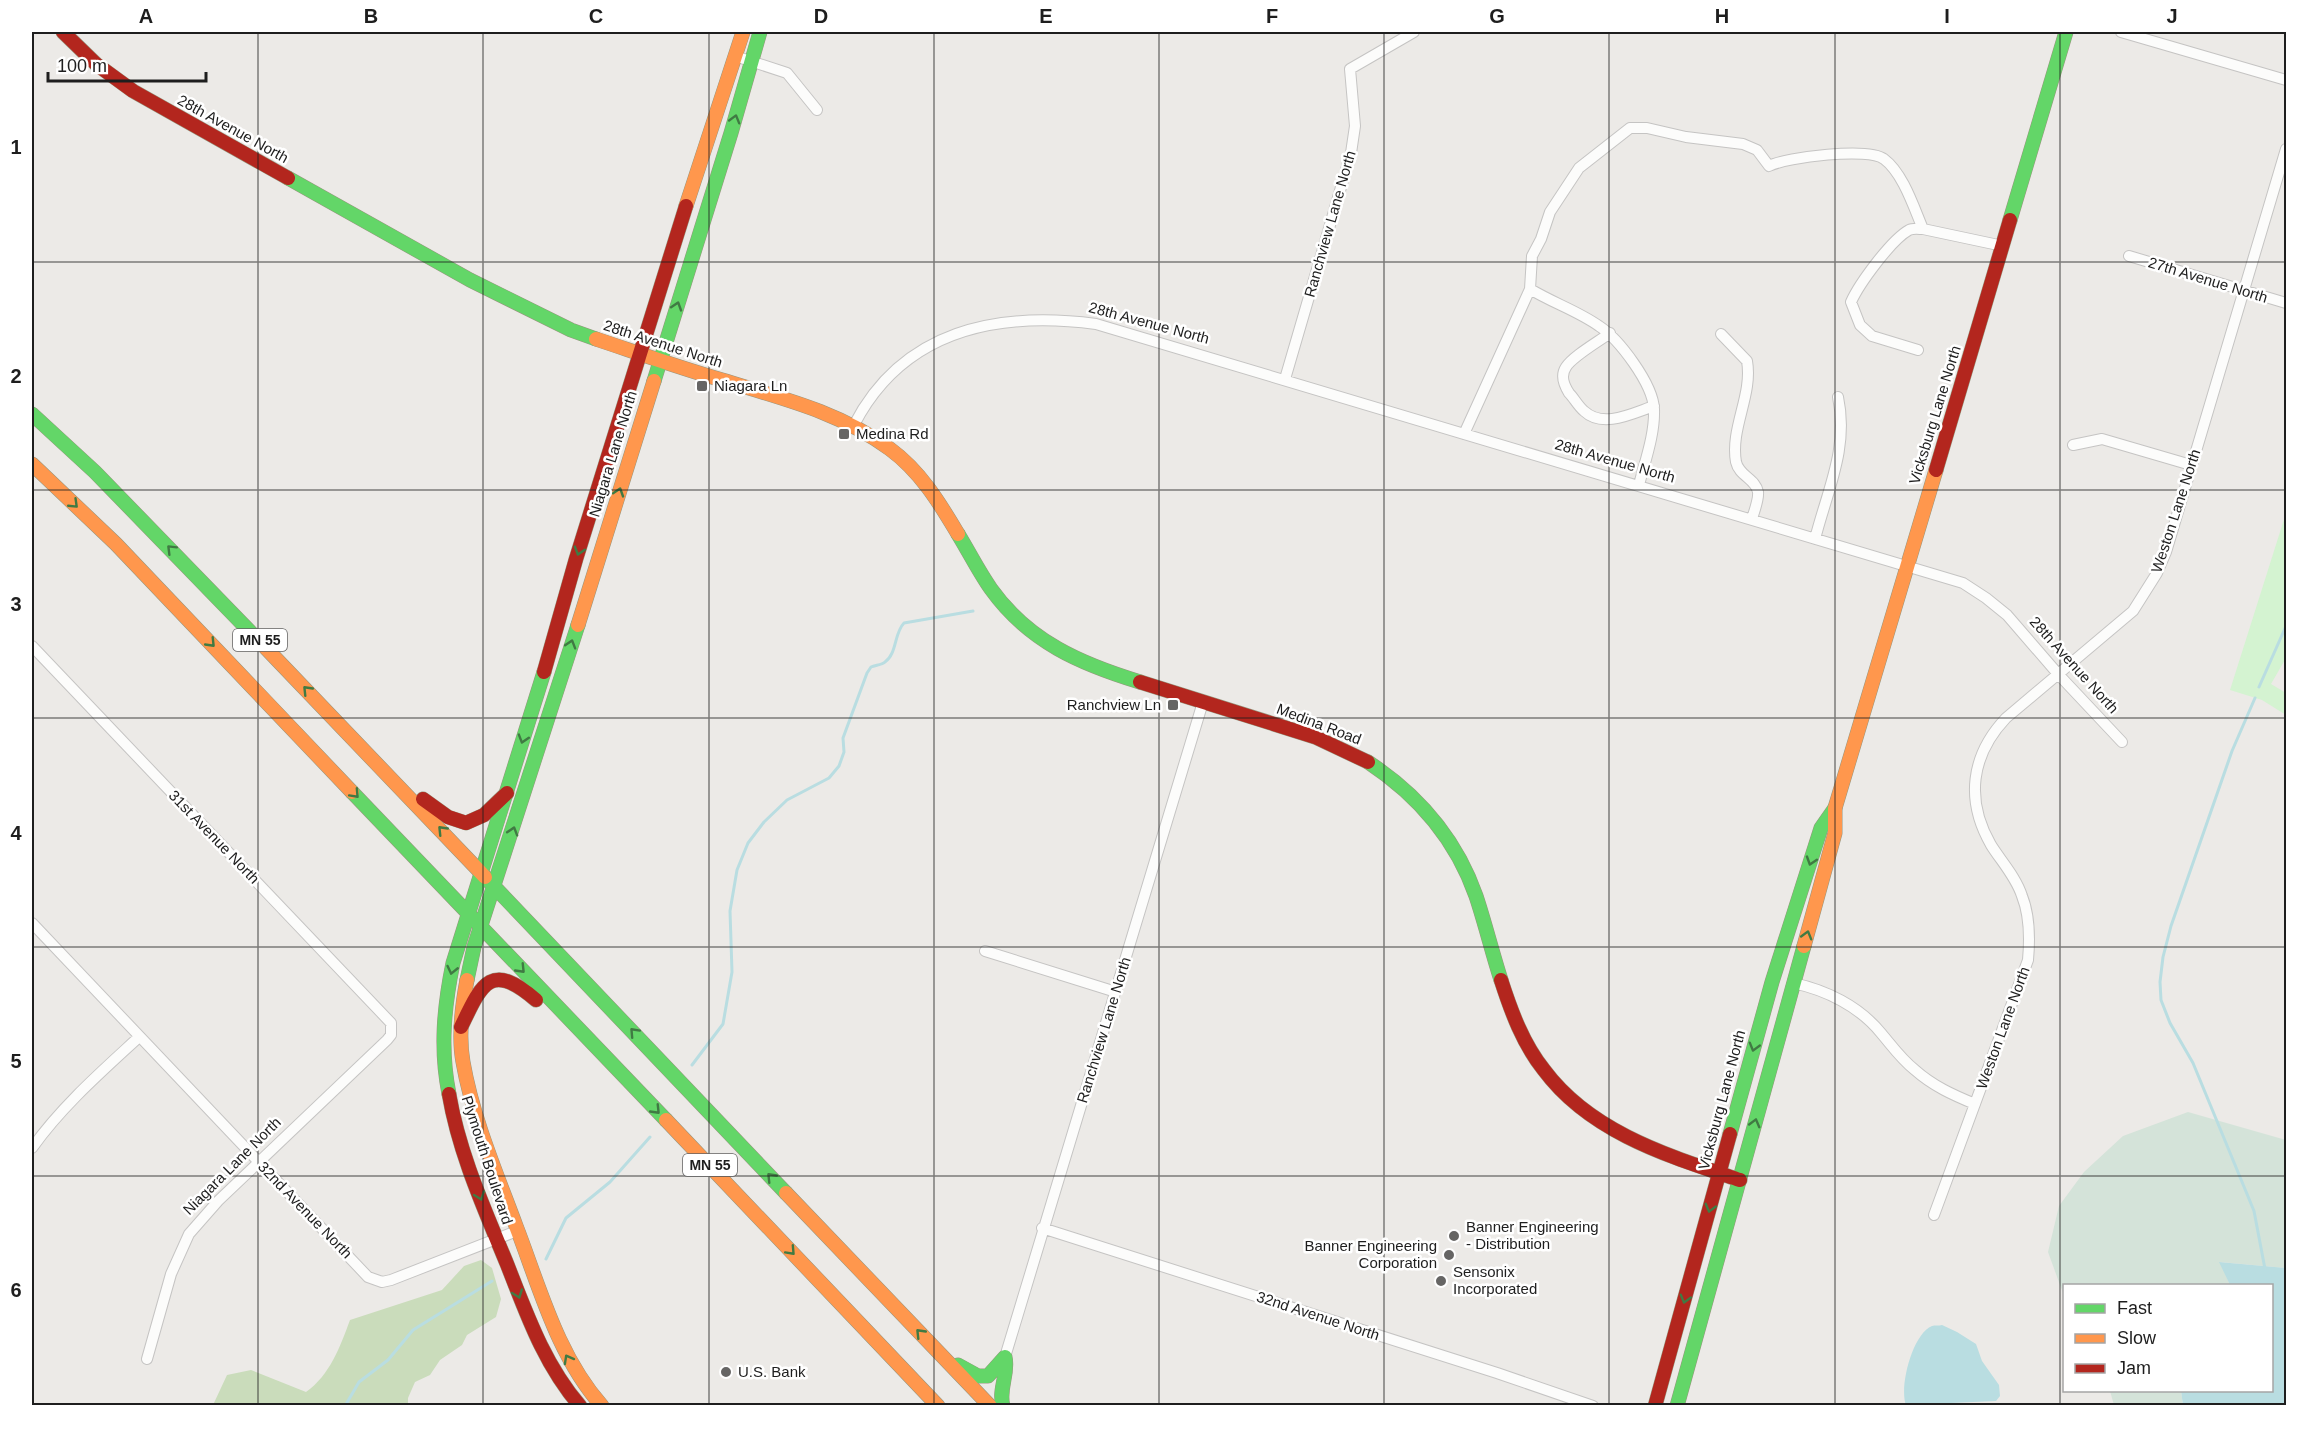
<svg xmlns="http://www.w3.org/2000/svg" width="2318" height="1437" font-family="Arial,sans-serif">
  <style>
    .forest { fill: #cadcbb }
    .wetland { fill: #d4e3d9 }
    .park { fill: #d4f3d1 }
    .water { fill: #b9dde1 }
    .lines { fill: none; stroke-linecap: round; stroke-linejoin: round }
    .stream { stroke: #b9dde1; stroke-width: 3 }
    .street-casing { stroke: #c5c4c3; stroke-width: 12 }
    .fast-casing { stroke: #97967e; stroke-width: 15 }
    .slow-casing { stroke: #97967e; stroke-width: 15 }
    .jam-casing { stroke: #97967e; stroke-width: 15 }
    .street { stroke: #fcfcfb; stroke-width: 10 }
    .fast { stroke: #63d668; stroke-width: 14 }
    .slow { stroke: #ff974d; stroke-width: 14 }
    .jam { stroke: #b3261e; stroke-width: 14 }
    .oneway { stroke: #407a43 }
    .grid { fill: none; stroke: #1e1e1e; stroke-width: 1.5; stroke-opacity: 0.55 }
    .poi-dot { fill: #666564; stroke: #fff; stroke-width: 2 }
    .labels { text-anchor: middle; stroke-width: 5; stroke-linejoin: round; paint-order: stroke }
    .shield { fill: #fff; stroke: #626262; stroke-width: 1.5 }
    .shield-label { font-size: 14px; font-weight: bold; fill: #1e1e1e }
    .street-label { font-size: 15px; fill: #1e1e1e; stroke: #fff }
    .poi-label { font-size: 15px; fill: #1e1e1e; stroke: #fff; text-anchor: start }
    .neatline { fill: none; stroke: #1e1e1e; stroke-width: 2 }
    .grid-label { font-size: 20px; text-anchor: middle; font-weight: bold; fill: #1e1e1e }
  </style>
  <rect width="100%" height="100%" fill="#eceae7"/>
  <!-- forest -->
  <path class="forest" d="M 481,1260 L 492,1268 L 501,1299 L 496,1317 L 467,1335 L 462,1345 L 440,1360 L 430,1375 L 415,1382 L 408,1398 L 408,1405 L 213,1405 L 227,1375 L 251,1370 L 306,1392 C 330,1375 340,1347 350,1320 L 442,1290 L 464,1266 Z"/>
  <!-- wetland -->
  <path class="wetland" d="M 2188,1112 L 2286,1140 L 2286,1268 L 2220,1262 L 2230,1285 L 2064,1286 L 2064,1296 L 2048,1252 L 2059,1206 L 2084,1172 L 2123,1136 Z
    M 2110,1391 L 2181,1391 L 2183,1405 L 2114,1405 Z"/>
  <!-- park -->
  <path class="park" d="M 2286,513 L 2286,658 L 2271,684 L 2286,693 L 2286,715 L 2262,700 L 2230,690 Z"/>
  <!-- water -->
  <path class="water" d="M 2219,1262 L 2286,1268 L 2286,1405 L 2183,1405 L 2181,1391 L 2272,1390 L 2272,1286 L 2230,1285 Z
    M 1942,1325 L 1957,1332 L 1976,1344 L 1982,1361 L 1999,1385 L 2000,1396 L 1996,1401 L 1906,1405 C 1899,1388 1912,1334 1932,1326 C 1935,1325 1939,1326 1942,1325 Z"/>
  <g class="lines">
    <!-- stream -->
    <path class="stream" d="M 2259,687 L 2286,626
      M 2255,698 L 2232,751 L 2171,926 L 2163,957 L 2160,982 L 2161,1000 L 2170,1023 L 2193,1063 L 2254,1211 L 2265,1269
      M 692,1065 L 723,1024 L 732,972 L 730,911 L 737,870 L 748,843 L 764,822 L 787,800 L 829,778 L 839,766 L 844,752 L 843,738 L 867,673 L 871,667 C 875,665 882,665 885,662 C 897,654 894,633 904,623 L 973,611
      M 546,1259 L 566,1218 L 610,1182 L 650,1137
      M 345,1406 L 359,1382 L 388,1360 L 413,1330 L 492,1281"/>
    <!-- street casing -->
    <g class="street-casing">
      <path id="street" d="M 2121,32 L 2286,80
        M 735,56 L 787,73 L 817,110
        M 2129,256 L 2286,303
        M 1530,289 C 1553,303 1578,311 1599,326 C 1619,339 1653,384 1654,409 C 1655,434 1645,461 1639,485
        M 1610,333 C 1598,342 1573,356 1566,367 C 1560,376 1564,385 1569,393 C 1574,398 1578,406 1584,411 C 1603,429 1633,413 1654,406
        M 1721,334 L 1747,361 C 1753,395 1730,428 1736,462 C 1739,476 1756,479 1758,492 C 1759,500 1754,511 1752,519
        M 1918,350 L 1872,336 L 1860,325 L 1851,302 C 1859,284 1891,240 1909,230 C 1913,228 1919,229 1923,229
        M 1285,379 L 1351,153 L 1355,126 L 1350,69 L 1414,32
        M 854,425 C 903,330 997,311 1096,324 L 1963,583 L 1986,598 L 2007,615 L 2058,674 L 2122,742
        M 1464,434 L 1530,289 L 1532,256 L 1541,239 L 1550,212 L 1579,168 L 1630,128 L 1647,128 L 1686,137 L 1743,144 L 1757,150 L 1769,166 C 1787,157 1869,147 1884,159 C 1903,173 1914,208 1923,229 L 2003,246
        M 2073,445 L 2102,439 L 2191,465
        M 1815,539 C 1827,491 1849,448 1838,397
        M 32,646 L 391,1023 L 391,1035 L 387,1040 L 218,1201 L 189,1234 L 171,1274 L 147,1359
        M 32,923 L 368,1277 L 382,1282 L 391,1280 L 517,1231
        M 985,951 L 1116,992
        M 1793,983 C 1826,990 1859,1006 1881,1033 C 1892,1046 1901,1059 1915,1070 C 1933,1086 1953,1095 1975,1104
        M 32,1148 C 62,1106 101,1072 139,1037
        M 1934,1215 L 2028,960 C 2030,938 2030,916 2022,896 C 2016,877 2001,861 1991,845 C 1965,800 1971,755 2006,718 L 2133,611 L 2157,573 L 2166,552 L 2286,149
        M 1042,1228 L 1497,1373 L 1593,1406
        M 1005,1357 L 1203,702"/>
    </g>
    <!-- fast casing -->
    <g class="fast-casing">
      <path id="fast" d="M 288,178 L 470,280 L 571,330 L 596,339
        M 2010,220 L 2066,32
        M 654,381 L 731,133 L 760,32
        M 32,414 L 95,472 L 261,643
        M 958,534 C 969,552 979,572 991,589 C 1029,642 1081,664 1140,682
        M 1368,762 C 1418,795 1456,839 1476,896 C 1485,923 1492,952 1501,980
        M 352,792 L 666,1120
        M 485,877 L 786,1193
        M 467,980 L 474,947 L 578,625
        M 449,1094 C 440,1049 444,1007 453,963 L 544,672
        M 1730,1134 L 1772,982 L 1821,828 L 1835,808
        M 958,1365 L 978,1376 L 988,1376 L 1005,1357 C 1009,1374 998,1389 1003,1406
        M 1677,1406 L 1804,946"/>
    </g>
    <!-- slow casing -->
    <g class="slow-casing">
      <path id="slow" d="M 686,206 L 743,32
        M 596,339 C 638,353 680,368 722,380 C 781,398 840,412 890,449 C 920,471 939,502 958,534
        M 32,464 L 116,544 L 352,792
        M 578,625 L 654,381
        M 261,643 L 485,877
        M 1804,946 L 1835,833 L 1835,808 L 1936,470
        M 467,980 C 462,1006 458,1035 463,1062 C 473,1119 496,1172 516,1226 C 540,1288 557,1355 602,1406
        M 666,1120 L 938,1406
        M 786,1193 L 990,1406"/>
    </g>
    <!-- jam casing -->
    <g class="jam-casing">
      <path id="jam" d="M 63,32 L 96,64 L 133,91 L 288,178
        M 1936,470 L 2010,220
        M 544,672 L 576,559 L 686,206
        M 1140,682 L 1315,737 L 1368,762
        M 423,799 L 448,817 L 466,823 L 484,815 L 507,793
        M 1501,980 C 1511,1011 1523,1044 1544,1070 C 1591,1133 1669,1156 1740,1180
        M 461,1027 C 482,983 491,961 536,1000
        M 449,1094 C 459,1153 484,1208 507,1264 C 527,1315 544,1364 580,1406
        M 1655,1406 L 1730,1134"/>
    </g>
    <!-- street -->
    <use href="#street" class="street"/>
    <!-- fast -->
    <use href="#fast" class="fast"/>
    <!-- slow -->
    <use href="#slow" class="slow"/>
    <!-- jam -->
    <use href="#jam" class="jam"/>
  </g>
  <!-- one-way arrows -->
  <defs><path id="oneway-chevron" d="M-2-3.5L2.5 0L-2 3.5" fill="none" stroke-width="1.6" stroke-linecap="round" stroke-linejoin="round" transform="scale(1.5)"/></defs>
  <g class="oneway">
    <use href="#oneway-chevron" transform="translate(735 119) rotate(-74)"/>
    <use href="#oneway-chevron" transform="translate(677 306) rotate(-72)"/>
    <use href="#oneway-chevron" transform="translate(619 492) rotate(-72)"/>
    <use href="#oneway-chevron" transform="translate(74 504) rotate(44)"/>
    <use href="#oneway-chevron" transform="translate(171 549) rotate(-135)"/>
    <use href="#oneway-chevron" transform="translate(579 551) rotate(107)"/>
    <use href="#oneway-chevron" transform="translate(211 643) rotate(46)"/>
    <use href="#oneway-chevron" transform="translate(571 644) rotate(-73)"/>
    <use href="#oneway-chevron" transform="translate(307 690) rotate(-134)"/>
    <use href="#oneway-chevron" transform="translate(523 739) rotate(107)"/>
    <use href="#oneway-chevron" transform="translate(355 794) rotate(47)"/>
    <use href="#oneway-chevron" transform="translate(442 830) rotate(-134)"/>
    <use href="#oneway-chevron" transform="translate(513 831) rotate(-73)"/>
    <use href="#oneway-chevron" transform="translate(1811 861) rotate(108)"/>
    <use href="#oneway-chevron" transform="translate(1807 935) rotate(-74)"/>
    <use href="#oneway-chevron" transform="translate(521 969) rotate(46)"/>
    <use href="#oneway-chevron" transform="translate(452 970) rotate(103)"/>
    <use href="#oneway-chevron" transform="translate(634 1032) rotate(-133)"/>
    <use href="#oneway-chevron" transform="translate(1754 1047) rotate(106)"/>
    <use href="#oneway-chevron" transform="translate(656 1110) rotate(46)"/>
    <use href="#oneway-chevron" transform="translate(1755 1123) rotate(-75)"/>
    <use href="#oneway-chevron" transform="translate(771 1177) rotate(-134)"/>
    <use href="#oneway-chevron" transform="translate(480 1196) rotate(70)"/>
    <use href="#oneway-chevron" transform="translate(1710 1208) rotate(105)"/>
    <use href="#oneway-chevron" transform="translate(791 1251) rotate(47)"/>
    <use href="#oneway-chevron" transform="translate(518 1294) rotate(70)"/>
    <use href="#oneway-chevron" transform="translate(1685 1299) rotate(106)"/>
    <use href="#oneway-chevron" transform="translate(920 1333) rotate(-134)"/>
    <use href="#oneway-chevron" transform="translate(568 1359) rotate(-119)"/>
  </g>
  <!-- grid -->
  <path class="grid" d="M 258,32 L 258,1406M 483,32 L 483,1406M 709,32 L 709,1406M 934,32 L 934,1406M 1159,32 L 1159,1406M 1384,32 L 1384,1406M 1609,32 L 1609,1406M 1835,32 L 1835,1406M 2060,32 L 2060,1406M 32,262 L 2286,262M 32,490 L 2286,490M 32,718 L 2286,718M 32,947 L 2286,947M 32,1176 L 2286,1176"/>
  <!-- markers -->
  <g class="poi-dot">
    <rect x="696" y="380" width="12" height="12" rx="3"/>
    <rect x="838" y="428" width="12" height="12" rx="3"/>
    <rect x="1167" y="699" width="12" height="12" rx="3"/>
    <circle cx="1454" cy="1236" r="6"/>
    <circle cx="1449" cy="1255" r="6"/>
    <circle cx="1441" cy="1281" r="6"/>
    <circle cx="726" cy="1372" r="6"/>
  </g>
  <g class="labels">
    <!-- shield labels -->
    <g class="shield">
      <rect x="233" y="629" width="54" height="22" rx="4.5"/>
      <rect x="683" y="1154" width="54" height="22" rx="4.5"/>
    </g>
    <g class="shield-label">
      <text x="260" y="645">MN 55</text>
      <text x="710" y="1170">MN 55</text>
    </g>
    <!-- street labels -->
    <g class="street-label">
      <text transform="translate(233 129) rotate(29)" y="5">28th Avenue North</text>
      <text transform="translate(1330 224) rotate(-74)" y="5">Ranchview Lane North</text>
      <text transform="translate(2208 280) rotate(17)" y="5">27th Avenue North</text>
      <text transform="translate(1149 323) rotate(15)" y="5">28th Avenue North</text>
      <text transform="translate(663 344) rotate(18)" y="5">28th Avenue North</text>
      <text transform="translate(1935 415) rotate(-73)" y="5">Vicksburg Lane North</text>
      <text transform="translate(613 454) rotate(-73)" y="5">Niagara Lane North</text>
      <text transform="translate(1615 461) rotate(16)" y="5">28th Avenue North</text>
      <text transform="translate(2176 511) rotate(-72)" y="5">Weston Lane North</text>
      <text transform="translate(2074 665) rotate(48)" y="5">28th Avenue North</text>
      <text transform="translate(1319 724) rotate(21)" y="5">Medina Road</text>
      <text transform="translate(214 837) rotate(46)" y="5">31st Avenue North</text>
      <text transform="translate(2003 1028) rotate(-70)" y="5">Weston Lane North</text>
      <text transform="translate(1104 1030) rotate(-73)" y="5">Ranchview Lane North</text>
      <text transform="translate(1722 1100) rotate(-75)" y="5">Vicksburg Lane North</text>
      <text transform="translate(487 1160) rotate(72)" y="5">Plymouth Boulevard</text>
      <text transform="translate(232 1166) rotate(-45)" y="5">Niagara Lane North</text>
      <text transform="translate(305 1210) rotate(46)" y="5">32nd Avenue North</text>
      <text transform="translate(1318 1316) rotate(18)" y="5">32nd Avenue North</text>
    </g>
    <!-- poi labels -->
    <g class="poi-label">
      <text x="714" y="391">Niagara Ln</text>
      <text x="856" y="439">Medina Rd</text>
      <text x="1161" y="710" text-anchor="end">Ranchview Ln</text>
      <text x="1466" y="1232">Banner Engineering<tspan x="1466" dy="17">- Distribution</tspan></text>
      <text x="1437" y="1251" text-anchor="end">Banner Engineering<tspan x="1437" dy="17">Corporation</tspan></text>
      <text x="1453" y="1277">Sensonix<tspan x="1453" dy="17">Incorporated</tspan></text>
      <text x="738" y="1377">U.S. Bank</text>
    </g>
  </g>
  <!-- border -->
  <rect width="2318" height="1437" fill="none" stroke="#ffffff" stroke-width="66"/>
  <!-- legend -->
  <rect x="2063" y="1284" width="210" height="108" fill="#ffffff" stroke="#a5a5a5" stroke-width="1.5"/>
  <rect x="2075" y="1304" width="30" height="9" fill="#63d668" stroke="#a5a5a5" stroke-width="1.5"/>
  <text x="2117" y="1314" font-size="18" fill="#1e1e1e">Fast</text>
  <rect x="2075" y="1334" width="30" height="9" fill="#ff974d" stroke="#a5a5a5" stroke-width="1.5"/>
  <text x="2117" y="1344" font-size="18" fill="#1e1e1e">Slow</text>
  <rect x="2075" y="1364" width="30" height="9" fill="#b3261e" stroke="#a5a5a5" stroke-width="1.5"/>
  <text x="2117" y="1374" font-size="18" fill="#1e1e1e">Jam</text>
  <!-- scale -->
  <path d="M48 72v9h158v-9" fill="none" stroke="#1e1e1e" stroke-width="3"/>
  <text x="57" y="72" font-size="18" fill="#1e1e1e" stroke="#ffffff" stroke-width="4.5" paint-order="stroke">100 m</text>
  <rect x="33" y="33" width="2252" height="1371" class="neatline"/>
  <g class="grid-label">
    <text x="146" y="23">A</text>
    <text x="371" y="23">B</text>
    <text x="596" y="23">C</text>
    <text x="821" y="23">D</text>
    <text x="1046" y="23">E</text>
    <text x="1272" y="23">F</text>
    <text x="1497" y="23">G</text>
    <text x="1722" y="23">H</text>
    <text x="1947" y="23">I</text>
    <text x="2172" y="23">J</text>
    <text x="16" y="154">1</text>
    <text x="16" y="383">2</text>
    <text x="16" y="611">3</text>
    <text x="16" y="840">4</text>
    <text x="16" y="1068">5</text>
    <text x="16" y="1297">6</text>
  </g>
</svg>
